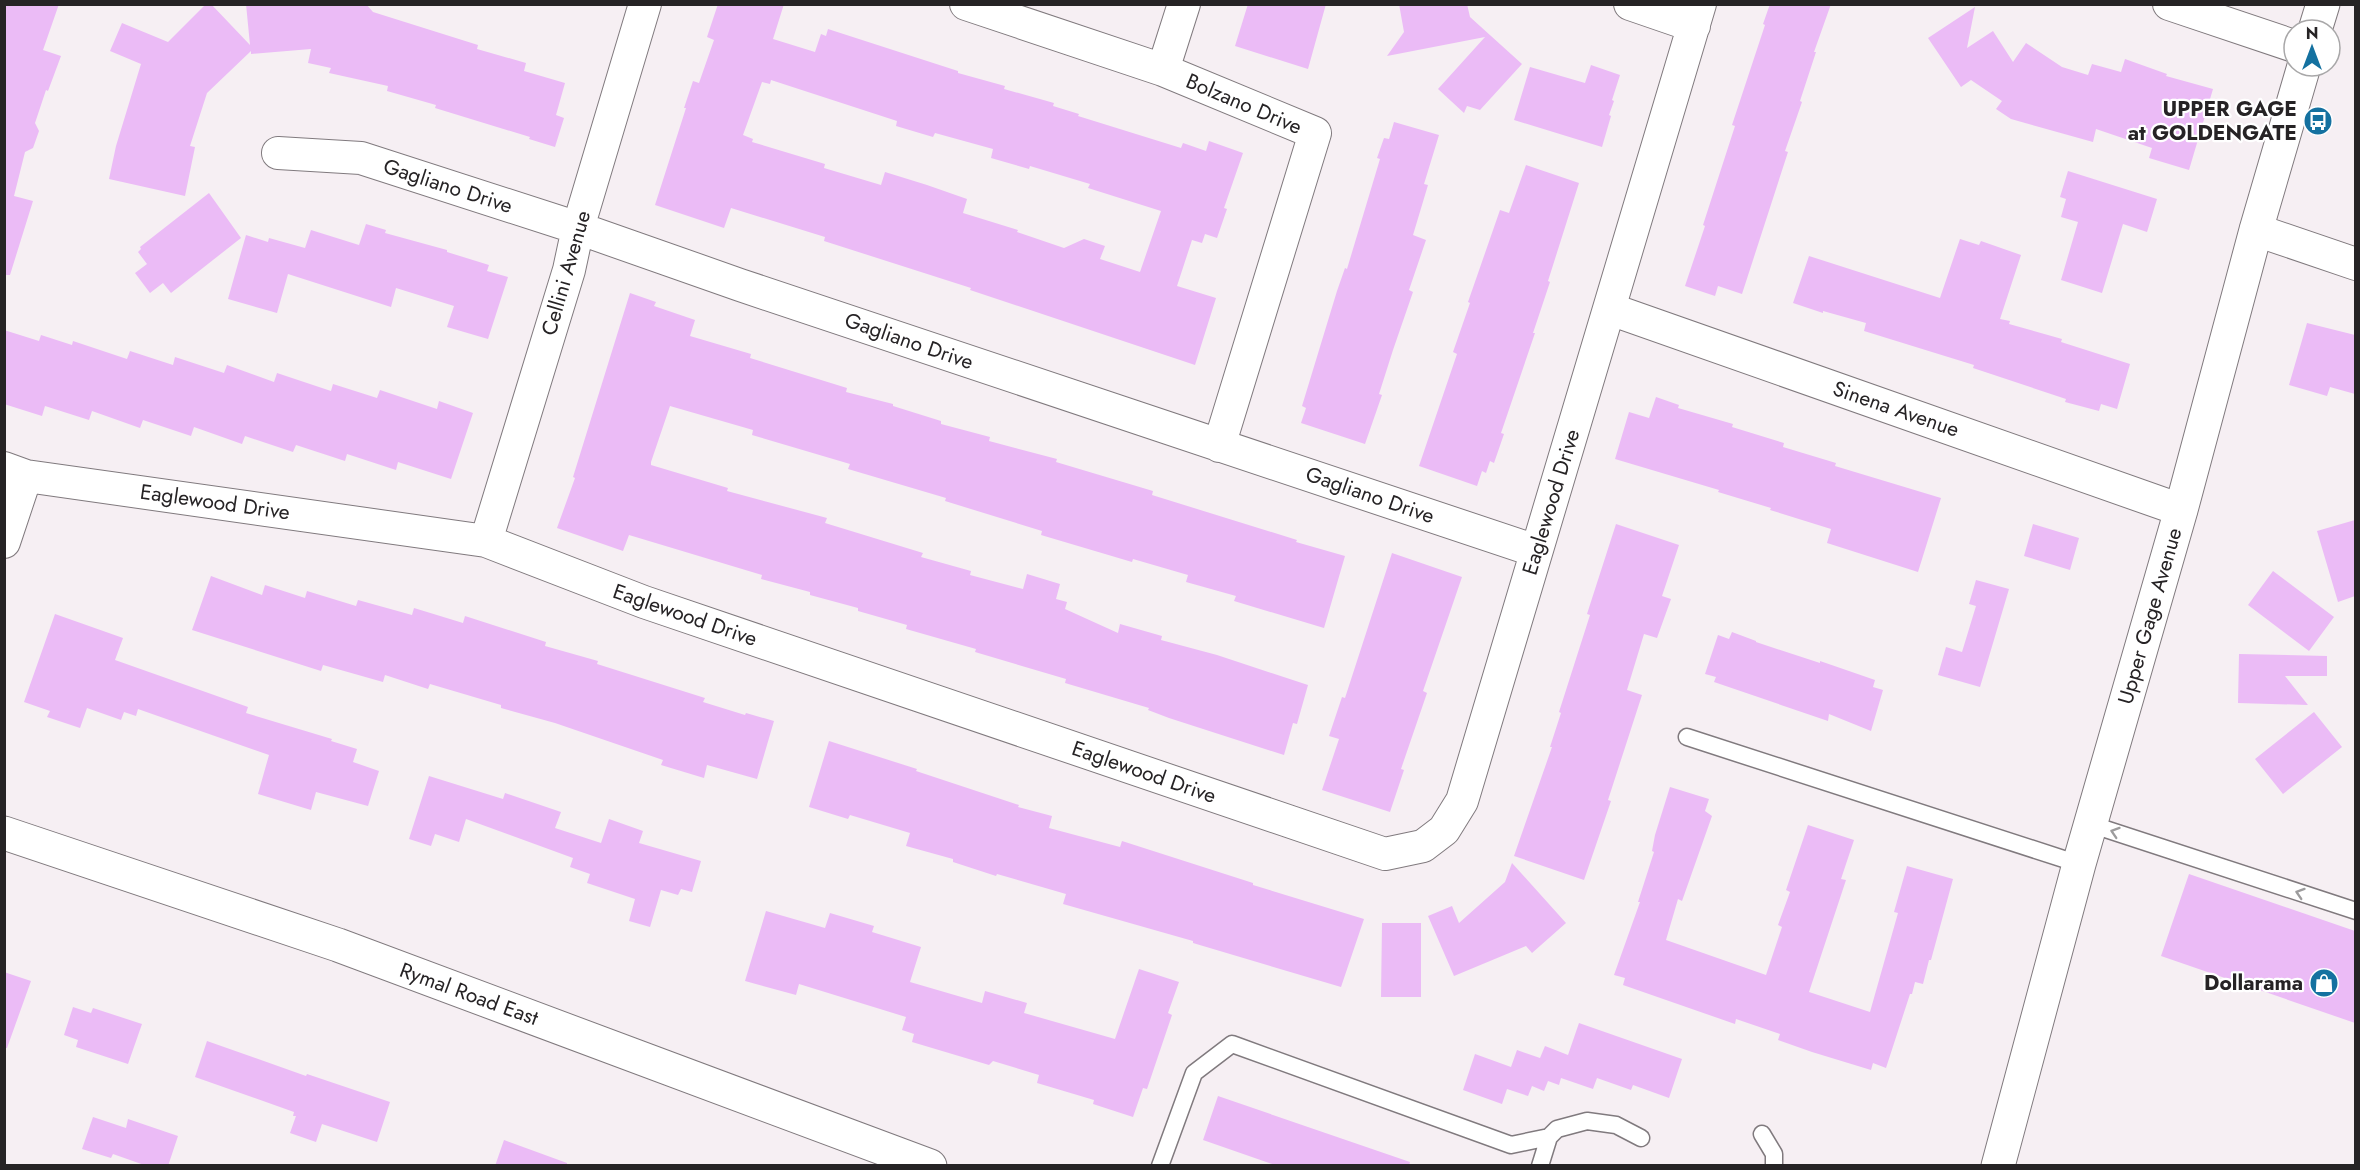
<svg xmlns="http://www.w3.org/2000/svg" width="2360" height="1170" font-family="Jost,sans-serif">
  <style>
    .building { fill: #ebbbf6; fill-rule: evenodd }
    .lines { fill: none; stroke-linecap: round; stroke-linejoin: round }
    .lane-casing { stroke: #807a7e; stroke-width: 19 }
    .street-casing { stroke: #807a7e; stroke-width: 34 }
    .secondary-casing { stroke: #807a7e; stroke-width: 35 }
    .lane { stroke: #fff; stroke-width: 16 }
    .street { stroke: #fff; stroke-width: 32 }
    .secondary { stroke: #fff; stroke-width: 33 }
    .oneway { stroke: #9d9c9d }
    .labels { text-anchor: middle; stroke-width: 4.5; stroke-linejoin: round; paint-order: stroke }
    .street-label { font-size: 21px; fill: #262325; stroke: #fff }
    .poi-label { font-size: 21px; font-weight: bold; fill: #262325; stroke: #fff; text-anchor: end }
  </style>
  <rect width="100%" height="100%" fill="#f6eff3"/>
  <!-- building -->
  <path class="building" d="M 4,4 L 59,4 L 43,50 L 61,56 L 48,91 L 46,90 L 35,123 L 39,131 L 33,148 L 25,152 L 14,196 L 33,201 L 10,275 L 4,275 Z
    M 206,4 L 211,4 L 250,45 L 246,4 L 366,4 L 373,12 L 478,45 L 477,49 L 526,63 L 524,71 L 565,83 L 556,115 L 564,118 L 555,147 L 529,139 L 530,137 L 435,108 L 436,105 L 387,91 L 388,86 L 329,73 L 331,68 L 308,63 L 311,49 L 251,54 L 251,51 L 207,93 L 190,146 L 195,147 L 185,196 L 109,179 L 116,146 L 141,64 L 110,51 L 122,23 L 168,42 Z
    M 718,4 L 784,4 L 773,39 L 815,52 L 821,34 L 826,36 L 828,29 L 958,71 L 958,73 L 1005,86 L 1004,89 L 1054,103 L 1053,106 L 1079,114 L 1078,116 L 1181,148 L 1183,143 L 1206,151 L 1209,141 L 1243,153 L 1224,208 L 1227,209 L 1217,238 L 1205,234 L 1202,243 L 1192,240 L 1177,286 L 1216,298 L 1195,365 L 970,290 L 971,288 L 824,241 L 825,237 L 731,208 L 724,228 L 655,205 L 686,108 L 684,108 L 693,81 L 699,83 L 714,40 L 707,37 ZM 771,80 L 897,121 L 896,126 L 933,137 L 935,133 L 993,149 L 991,158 L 1029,169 L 1030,166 L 1090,184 L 1088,188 L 1161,211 L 1140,272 L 1100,259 L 1105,246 L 1084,239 L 1064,248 L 1017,232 L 1018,230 L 963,213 L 967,199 L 927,185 L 885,172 L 881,185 L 824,168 L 825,164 L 752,142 L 753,139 L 743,135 L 762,82 L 770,84 Z
    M 1248,4 L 1326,4 L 1308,69 L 1235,46 Z
    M 1399,4 L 1467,4 L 1470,17 L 1522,64 L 1480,110 L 1467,106 L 1464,113 L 1438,89 L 1485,37 L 1387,56 L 1404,32 Z
    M 1770,4 L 1831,4 L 1814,52 L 1816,52 L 1800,101 L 1802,102 L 1785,151 L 1788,152 L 1742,294 L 1718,286 L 1715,296 L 1685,286 L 1705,226 L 1703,225 L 1735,126 L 1732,125 L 1765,25 L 1763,24 Z
    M 1975,7 L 1967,48 L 1993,31 L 2013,62 L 2026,43 L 2062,67 L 2088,75 L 2092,64 L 2121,72 L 2125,59 L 2167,74 L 2166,76 L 2213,89 L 2189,170 L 2149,158 L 2152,148 L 2096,129 L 2093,142 L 2011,119 L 1996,109 L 2002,101 L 1971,80 L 1961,87 L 1928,38 Z
    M 1591,65 L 1620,75 L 1612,100 L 1614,101 L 1609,115 L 1611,116 L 1602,147 L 1514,120 L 1530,67 L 1585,83 Z
    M 1394,122 L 1439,135 L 1424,184 L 1428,185 L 1413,235 L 1426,240 L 1409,290 L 1413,292 L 1393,350 L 1379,394 L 1382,395 L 1365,444 L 1301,423 L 1306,408 L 1302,406 L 1337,291 L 1345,268 L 1347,269 L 1380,159 L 1377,158 L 1384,138 L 1389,139 Z
    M 1526,165 L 1579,183 L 1548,281 L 1550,282 L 1533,333 L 1535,333 L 1501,433 L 1504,434 L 1494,463 L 1490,461 L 1486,473 L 1482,471 L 1477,486 L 1419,466 L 1457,354 L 1453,352 L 1470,303 L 1468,302 L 1500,210 L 1509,213 Z
    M 2068,171 L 2157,199 L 2147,232 L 2123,224 L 2102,293 L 2061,280 L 2078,222 L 2061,217 L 2066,199 L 2060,197 Z
    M 209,193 L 241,238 L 171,293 L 163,283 L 150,293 L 135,273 L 147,264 L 138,252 L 141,249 L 140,247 Z
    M 366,224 L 386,230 L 385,233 L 447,250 L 447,252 L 489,265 L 487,271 L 508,277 L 488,339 L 447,327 L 454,306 L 396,288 L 391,307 L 288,274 L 277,313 L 228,299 L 246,235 L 268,242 L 269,238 L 305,248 L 311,230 L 359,245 Z
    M 1960,239 L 1979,245 L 1981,241 L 2021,255 L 2000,319 L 2010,321 L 2009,324 L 2062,339 L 2061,342 L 2130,364 L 2117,409 L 2101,404 L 2099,411 L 2065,402 L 2066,399 L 1973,368 L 1974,365 L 1864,331 L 1866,323 L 1823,311 L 1823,313 L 1793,303 L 1809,256 L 1940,298 Z
    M 630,293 L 656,302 L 654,306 L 695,320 L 690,336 L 751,354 L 750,358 L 847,388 L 846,392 L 893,404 L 893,406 L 941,421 L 941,424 L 990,437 L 989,441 L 1057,459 L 1056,462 L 1153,491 L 1152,495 L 1297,540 L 1296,542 L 1345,556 L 1324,628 L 1234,601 L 1236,596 L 1186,582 L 1188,575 L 1133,559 L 1132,562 L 1041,535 L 1042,531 L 945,501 L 946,498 L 848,469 L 850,464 L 752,435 L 753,430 L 670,406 L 651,462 L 651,465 L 728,488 L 727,491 L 827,518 L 825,523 L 923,553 L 921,557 L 971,571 L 970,575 L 1023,589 L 1027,574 L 1060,584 L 1056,599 L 1067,602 L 1065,609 L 1118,633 L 1120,624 L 1162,636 L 1161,640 L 1217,655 L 1308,685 L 1297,724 L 1293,723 L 1284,755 L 1169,718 L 1148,710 L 1149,708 L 1065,683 L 1066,679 L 975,652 L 976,649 L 906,629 L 907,625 L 858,611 L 858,608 L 810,595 L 810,592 L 761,579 L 762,575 L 629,535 L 623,551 L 557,528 L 575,478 L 573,477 Z
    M 2307,323 L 2355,335 L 2355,394 L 2330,387 L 2327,396 L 2289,385 Z
    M 4,330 L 39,341 L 41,335 L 72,345 L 73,341 L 127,359 L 130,351 L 173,365 L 175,357 L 224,373 L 227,365 L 274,382 L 277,373 L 331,391 L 333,384 L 377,398 L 380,390 L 437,409 L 439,401 L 473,413 L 451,479 L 398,462 L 396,470 L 347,454 L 345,461 L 296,445 L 293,452 L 245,436 L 242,444 L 194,427 L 191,436 L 143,420 L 140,428 L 92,411 L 89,420 L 45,406 L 42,416 L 4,404 Z
    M 1656,397 L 1679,405 L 1678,408 L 1733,424 L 1732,427 L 1784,443 L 1783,447 L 1836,463 L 1835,466 L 1941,498 L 1918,572 L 1827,543 L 1831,529 L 1770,510 L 1771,508 L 1718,492 L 1719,490 L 1615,459 L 1629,412 L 1649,418 Z
    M 2355,520 L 2355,596 L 2338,602 L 2317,531 Z
    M 1616,524 L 1679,545 L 1662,596 L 1671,599 L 1657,638 L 1644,634 L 1627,690 L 1642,695 L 1608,800 L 1611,801 L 1584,880 L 1514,856 L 1552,747 L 1550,747 L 1561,713 L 1559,712 L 1590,615 L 1587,614 Z
    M 2033,524 L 2079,538 L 2070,570 L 2024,556 Z
    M 1392,553 L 1462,577 L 1423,691 L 1427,693 L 1401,769 L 1404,770 L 1390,812 L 1322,790 L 1339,739 L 1329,736 L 1342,697 L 1345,698 Z
    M 2273,571 L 2334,617 L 2309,651 L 2248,605 Z
    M 211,576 L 262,595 L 265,585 L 305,598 L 307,591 L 356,606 L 358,600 L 412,615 L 414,608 L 463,623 L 465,616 L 546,642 L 545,646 L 598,661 L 597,664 L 705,698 L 703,702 L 745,715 L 746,713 L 774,721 L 757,779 L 707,765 L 704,778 L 661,765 L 663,760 L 555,723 L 501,708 L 501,705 L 430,684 L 428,689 L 385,675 L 383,682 L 323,665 L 321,671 L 192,630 Z
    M 1976,580 L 2009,589 L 1980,687 L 1938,675 L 1946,647 L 1962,652 L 1976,606 L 1969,604 Z
    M 55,614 L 123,638 L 115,660 L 248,707 L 246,713 L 332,739 L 331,741 L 357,749 L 353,762 L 379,771 L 368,806 L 316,792 L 311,810 L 258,794 L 269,755 L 138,709 L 136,716 L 124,712 L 121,720 L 87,708 L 80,728 L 47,717 L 50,711 L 24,702 Z
    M 1732,632 L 1756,641 L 1756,642 L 1820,663 L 1820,661 L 1875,680 L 1873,687 L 1883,690 L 1871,731 L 1829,714 L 1828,721 L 1714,682 L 1716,677 L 1705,674 L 1718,635 L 1729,639 Z
    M 2239,654 L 2327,656 L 2327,676 L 2285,676 L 2308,705 L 2238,703 Z
    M 2314,712 L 2342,747 L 2283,794 L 2255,759 Z
    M 829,741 L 917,769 L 916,771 L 1019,805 L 1018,807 L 1052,816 L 1049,828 L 1120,847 L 1122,841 L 1253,883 L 1253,885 L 1364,919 L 1341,987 L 1193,943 L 1193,941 L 1063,904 L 1066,894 L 997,874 L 996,876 L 953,862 L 953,859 L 906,846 L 910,833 L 850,815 L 848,819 L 809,807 Z
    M 429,776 L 503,799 L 505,793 L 561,812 L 555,828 L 601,843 L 609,819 L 643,831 L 639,843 L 701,861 L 692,892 L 681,889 L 678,895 L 661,890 L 650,927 L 629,921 L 635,899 L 587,883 L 590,874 L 570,867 L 573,858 L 466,819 L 459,842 L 435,834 L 431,846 L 409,839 Z
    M 1670,787 L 1709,799 L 1705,811 L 1712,816 L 1682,901 L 1678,899 L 1666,940 L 1766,975 L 1782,927 L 1778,925 L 1790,892 L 1786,890 L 1808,825 L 1854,840 L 1841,879 L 1846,880 L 1809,992 L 1870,1012 L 1898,913 L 1894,912 L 1907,866 L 1953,879 L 1931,960 L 1929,960 L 1923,984 L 1915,982 L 1912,994 L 1910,994 L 1886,1068 L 1873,1063 L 1871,1070 L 1812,1052 L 1778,1040 L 1780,1034 L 1736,1019 L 1735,1024 L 1623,985 L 1625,978 L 1614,975 L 1640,902 L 1638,902 L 1654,852 L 1652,851 L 1655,835 Z
    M 1512,863 L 1566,923 L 1532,953 L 1526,946 L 1454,976 L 1428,916 L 1452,906 L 1459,923 L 1505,882 Z
    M 2189,874 L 2355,931 L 2355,1023 L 2161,956 Z
    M 766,911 L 825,928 L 830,913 L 874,926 L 872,932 L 921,947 L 910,982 L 982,1003 L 985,991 L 1027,1003 L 1024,1013 L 1115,1039 L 1139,969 L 1179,982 L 1168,1013 L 1172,1015 L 1147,1089 L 1143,1088 L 1133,1117 L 1093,1104 L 1094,1100 L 1037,1083 L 1039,1075 L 993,1061 L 989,1065 L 912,1042 L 914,1034 L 902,1030 L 906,1017 L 799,984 L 796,995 L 745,981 Z
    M 1382,923 L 1421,923 L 1421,997 L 1381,997 Z
    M 4,972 L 31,981 L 7,1048 L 4,1048 Z
    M 73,1007 L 91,1013 L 93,1008 L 142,1024 L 128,1064 L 76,1047 L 78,1040 L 64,1035 Z
    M 1579,1023 L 1682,1059 L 1669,1098 L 1633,1085 L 1631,1090 L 1597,1078 L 1593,1089 L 1561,1078 L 1559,1085 L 1548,1081 L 1544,1091 L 1532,1086 L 1528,1096 L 1507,1089 L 1502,1104 L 1463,1090 L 1475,1054 L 1511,1067 L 1517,1050 L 1540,1058 L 1545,1046 L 1568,1055 Z
    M 207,1041 L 306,1076 L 307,1074 L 390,1102 L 377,1142 L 322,1124 L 316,1142 L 290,1133 L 296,1116 L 293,1116 L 294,1112 L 195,1077 Z
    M 1218,1096 L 1410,1162 L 1409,1166 L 1278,1166 L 1203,1140 Z
    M 93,1117 L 126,1128 L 128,1119 L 178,1136 L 168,1166 L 147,1166 L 113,1154 L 111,1158 L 82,1149 Z
    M 504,1140 L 567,1163 L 567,1166 L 495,1166 Z"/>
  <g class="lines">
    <!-- lane casing -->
    <g class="lane-casing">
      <path id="lane" d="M 1687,737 L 2079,864
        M 2090,824 L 2356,911
        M 1762,1134 L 1774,1154 L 1774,1166
        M 1160,1166 L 1194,1073 L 1232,1044 L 1511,1145 L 1549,1137
        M 1540,1166 L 1549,1137 L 1557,1129 L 1587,1121 L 1616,1125 L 1641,1138"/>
    </g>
    <!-- street casing -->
    <g class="street-casing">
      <path id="street" d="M 966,4 L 1163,70 L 1315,133 L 1219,446
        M 1630,4 L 1694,26
        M 2169,4 L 2294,46
        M 1163,70 L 1184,4
        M 278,153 L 361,158 L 578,228 L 740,285 L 1536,551
        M 2256,230 L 2356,264
        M 1610,309 L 2181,510
        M 4,468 L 26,476 L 486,541 L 644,602 L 1385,854 L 1423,846 L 1444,830 L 1462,801 L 1700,4
        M 486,541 L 569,270 L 578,228 L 645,4
        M 4,542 L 26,476"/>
    </g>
    <!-- secondary casing -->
    <g class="secondary-casing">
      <path id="secondary" d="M 2315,30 L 2323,4
        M 4,833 L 338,945 L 930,1166
        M 1998,1166 L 2079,864 L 2181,510 L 2256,230 L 2304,66"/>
    </g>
    <!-- lane -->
    <use href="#lane" class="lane"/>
    <!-- street -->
    <use href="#street" class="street"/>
    <!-- secondary -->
    <use href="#secondary" class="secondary"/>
  </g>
  <!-- one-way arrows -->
  <defs><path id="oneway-chevron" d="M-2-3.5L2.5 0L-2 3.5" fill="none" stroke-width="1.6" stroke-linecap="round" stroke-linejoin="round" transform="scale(1.5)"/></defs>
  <g class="oneway">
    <use href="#oneway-chevron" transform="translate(2115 832) rotate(-162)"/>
    <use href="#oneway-chevron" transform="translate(2300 893) rotate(-162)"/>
  </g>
  <!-- icons -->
  <defs>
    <g id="bus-disc" transform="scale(1.5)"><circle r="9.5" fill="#1471a0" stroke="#fff"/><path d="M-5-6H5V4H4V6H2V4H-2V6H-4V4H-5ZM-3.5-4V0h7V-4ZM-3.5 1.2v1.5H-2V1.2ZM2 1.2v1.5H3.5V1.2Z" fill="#fff"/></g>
    <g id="shop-disc" transform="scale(1.5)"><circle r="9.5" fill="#1471a0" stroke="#fff"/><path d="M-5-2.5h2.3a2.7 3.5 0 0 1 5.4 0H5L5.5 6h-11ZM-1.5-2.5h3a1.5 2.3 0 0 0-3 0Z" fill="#fff"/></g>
  </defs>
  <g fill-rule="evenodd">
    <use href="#bus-disc" x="2318" y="121"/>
    <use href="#shop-disc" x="2324" y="983"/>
  </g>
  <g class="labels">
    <!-- street labels -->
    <g class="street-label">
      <text transform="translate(1244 104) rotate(23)" y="7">Bolzano Drive</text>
      <text transform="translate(448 186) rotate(18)" y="7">Gagliano Drive</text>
      <text transform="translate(566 273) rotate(-74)" y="7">Cellini Avenue</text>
      <text transform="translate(909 341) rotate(19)" y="7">Gagliano Drive</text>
      <text transform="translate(1896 409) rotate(19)" y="7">Sinena Avenue</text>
      <text transform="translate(1370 495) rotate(19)" y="7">Gagliano Drive</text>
      <text transform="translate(215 502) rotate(8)" y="7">Eaglewood Drive</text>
      <text transform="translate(1551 502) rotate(-73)" y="7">Eaglewood Drive</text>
      <text transform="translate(685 615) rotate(19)" y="7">Eaglewood Drive</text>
      <text transform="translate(2150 616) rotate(-74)" y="7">Upper Gage Avenue</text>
      <text transform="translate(1144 772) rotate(19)" y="7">Eaglewood Drive</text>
      <text transform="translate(469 994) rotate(20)" y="7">Rymal Road East</text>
    </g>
    <!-- poi labels -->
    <g class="poi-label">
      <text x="2297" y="116">UPPER GAGE<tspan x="2297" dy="24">at GOLDENGATE</tspan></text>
      <text x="2303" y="990">Dollarama</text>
    </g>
  </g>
  <!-- border -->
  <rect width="2360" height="1170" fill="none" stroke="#262325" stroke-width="12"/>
  <!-- north arrow -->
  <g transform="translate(2312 48)"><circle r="28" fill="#ffffff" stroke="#a8a7a8" stroke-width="1.5"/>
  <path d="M0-4.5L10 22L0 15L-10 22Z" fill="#1471a0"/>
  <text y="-9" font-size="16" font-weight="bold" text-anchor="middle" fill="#262325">N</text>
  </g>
</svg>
